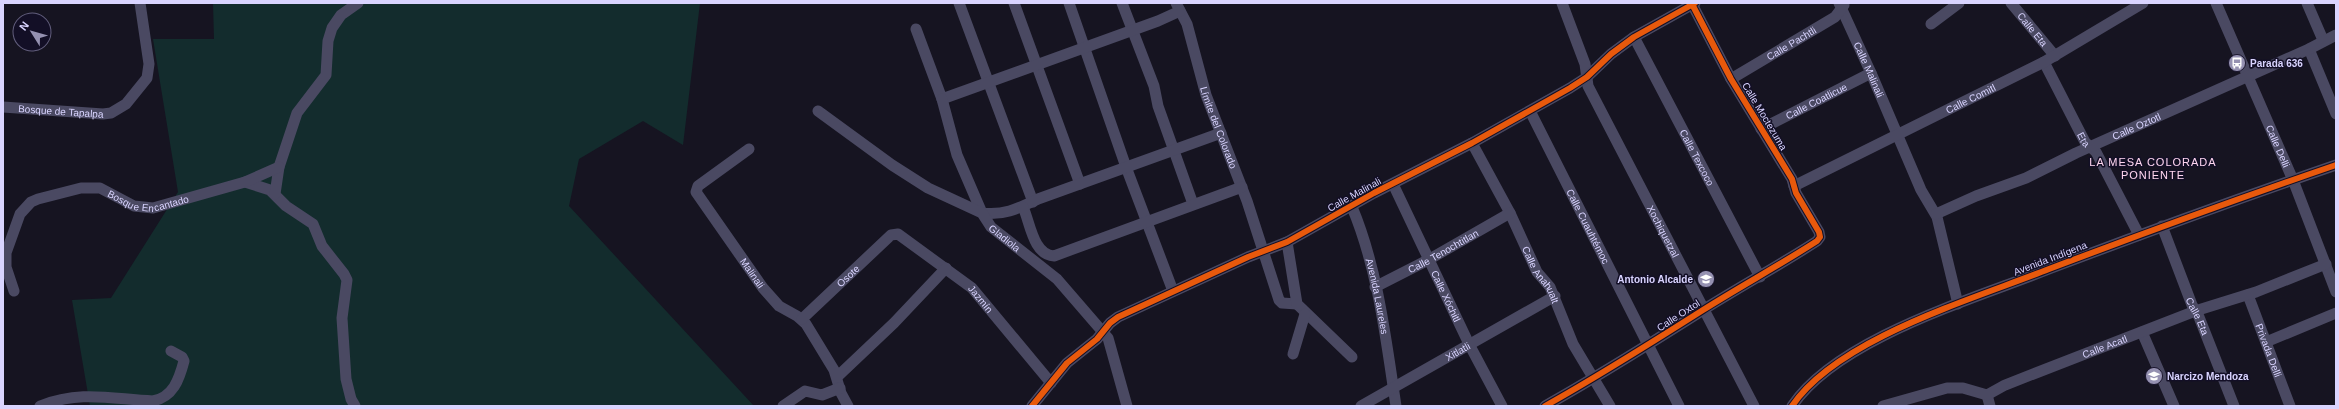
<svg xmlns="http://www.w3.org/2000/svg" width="2339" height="409" font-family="Arial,sans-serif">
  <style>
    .green { fill: #132c2d }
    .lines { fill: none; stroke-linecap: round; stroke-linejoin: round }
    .minor { stroke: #4a4962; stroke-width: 11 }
    .cycleway-casing { stroke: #130f26; stroke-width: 8 }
    .cycleway { stroke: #e8590c; stroke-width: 6 }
    .labels { text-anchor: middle; stroke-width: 3; stroke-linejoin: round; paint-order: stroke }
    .street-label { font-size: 10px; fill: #d9d4ff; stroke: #130f26 }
    .poi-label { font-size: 10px; font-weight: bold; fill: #d9d4ff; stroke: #130f26; text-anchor: start }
    .neighbourhood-label { font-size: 11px; letter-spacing: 1px; fill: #ffd6f0; stroke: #130f26 }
  </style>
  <rect width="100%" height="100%" fill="#161421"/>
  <!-- green -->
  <path class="green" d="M 213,3 L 700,3 L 683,145 L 643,121 L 579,159 L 569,206 L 754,406 L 90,406 L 72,300 L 111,298 L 178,192 L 153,39 L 214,39 Z"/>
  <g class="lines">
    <!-- minor -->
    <g class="minor">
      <path d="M 959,3 L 1033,202"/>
      <path d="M 1014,3 L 1080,184"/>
      <path d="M 1069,3 L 1126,167 L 1173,291"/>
      <path d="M 1122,3 L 1154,86 L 1158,106 L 1193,204"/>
      <path id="s1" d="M 1176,3 L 1187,24 L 1206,95 L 1247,201 L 1279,300 L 1282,303 L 1297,304"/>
      <path id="s2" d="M 1562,3 L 1585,64 L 1588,86 L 1754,406"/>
      <path id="s3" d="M 1839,3 L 1871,73 L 1921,190 L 1937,217 L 1958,304"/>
      <path id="s4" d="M 2011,3 L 2055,56"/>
      <path id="s5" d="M 2216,3 L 2293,180 L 2336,292"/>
      <path d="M 2307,3 L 2323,40"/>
      <path d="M 1931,24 L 1959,3"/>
      <path d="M 916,29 L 942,99 L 1158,21 L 1180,11"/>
      <path id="s6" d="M 1634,37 L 1760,277"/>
      <path d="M 2309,49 L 2336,114"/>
      <path id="s7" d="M 2044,62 L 2085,142 L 2096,152 L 2139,235"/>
      <path id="s8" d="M 1731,79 L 1835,17 L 1844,5"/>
      <path d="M 942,99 L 957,155 L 982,213 C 1004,216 1019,208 1038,199 L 1221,133"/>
      <path id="s9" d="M 3,107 L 103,114 L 111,113 L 126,104 L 147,78 L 149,64 L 140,3"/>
      <path id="s10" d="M 818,111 L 892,165 L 928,188 L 982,213 L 991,227 L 1057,279 L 1108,338 L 1127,406"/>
      <path id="s11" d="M 1530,111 L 1679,406"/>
      <path id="s12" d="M 1761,129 L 1871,73"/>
      <path id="s13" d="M 1472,143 L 1510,213 L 1537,272 L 1550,287 L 1573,344 L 1610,406"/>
      <path id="s14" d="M 749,149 L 698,186 L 696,192 L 763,288 L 779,306 L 797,316 L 806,324 L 834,370 L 841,393 L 848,406"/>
      <path d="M 245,182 L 270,190 L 286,206 L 313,224 L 322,246 L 344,274 L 347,280 L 342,318 L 346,379 L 351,399 L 355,406"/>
      <path id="s15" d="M 1393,184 L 1469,344 L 1502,406"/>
      <path id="s16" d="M 1794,186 L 2044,62 L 2143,3"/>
      <path d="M 275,194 L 279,167 L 297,113 L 326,75 L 328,41 L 332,28 L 341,15 L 358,3"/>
      <path d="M 1023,207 C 1030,222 1033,255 1054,256 L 1242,187"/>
      <path id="s17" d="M 1352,207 C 1378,269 1386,340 1396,406"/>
      <path id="s18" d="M 1936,214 L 1976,196 L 2026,178 L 2076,153 L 2309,49 L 2336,35"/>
      <path id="s19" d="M 2162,226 L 2192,305 L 2199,317 L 2234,406"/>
      <path d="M 1287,242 L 1297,304 L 1352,357"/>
      <path id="s20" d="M 1375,287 L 1428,260 L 1510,213"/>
      <path id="s21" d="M 14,291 L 6,267 L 6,253 L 20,214 L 31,202 L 38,199 L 81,188 L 100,188 L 134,206 L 153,208 L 245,182 L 279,167"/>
      <path id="s22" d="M 2248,295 L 2290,406"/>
      <path id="s23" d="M 802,319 L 891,235 L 898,234 L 972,288 L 1051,383"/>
      <path d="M 2142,332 L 2174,406"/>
      <path d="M 2266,342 L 2336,313"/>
      <path d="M 1293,354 L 1305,314"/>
      <path d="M 837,377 L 894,323 L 946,268"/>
      <path d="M 1987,395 L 1990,406"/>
      <path d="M 40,406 C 81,390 111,399 153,401 C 173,397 179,380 184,361 L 182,357 L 171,351"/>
      <path d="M 783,406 L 805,391 L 822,395 L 840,388"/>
      <path d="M 1032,406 L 1067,363 L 1097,339 L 1110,323 L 1118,317 L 1248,257 L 1287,242 L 1374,193 L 1472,143 L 1570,88 L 1587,77 L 1611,54 L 1634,37 L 1695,3"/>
      <path id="s24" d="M 1361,406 L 1555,296"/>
      <path d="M 1545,406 C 1599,376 1651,343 1703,310 C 1741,286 1780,265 1817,241 L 1820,237 L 1819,232 L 1796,193 L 1792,179 L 1731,79 L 1692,4"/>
      <path d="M 1792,406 C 1838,338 1974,299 2049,269 C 2144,233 2240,198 2336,165"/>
      <path id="s25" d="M 1883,406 L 1947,388 L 1963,388 L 1987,395 L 2005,385 L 2195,311 L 2256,292 L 2326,264"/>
    </g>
    <!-- cycleway casing -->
    <g class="cycleway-casing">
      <path id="cycleway" d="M 1032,406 L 1067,363 L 1097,339 L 1110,323 L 1118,317 L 1248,257 L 1287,242 L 1374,193 L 1472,143 L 1570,88 L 1587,77 L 1611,54 L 1634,37 L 1695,3
        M 1545,406 C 1599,376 1651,343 1703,310 C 1741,286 1780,265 1817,241 L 1820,237 L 1819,232 L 1796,193 L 1792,179 L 1731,79 L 1692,4
        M 1792,406 C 1838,338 1974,299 2049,269 C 2144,233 2240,198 2336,165"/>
    </g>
    <!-- cycleway -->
    <use href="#cycleway" class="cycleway"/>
  </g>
  <!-- icons -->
  <defs>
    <g id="bus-disc" transform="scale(0.9)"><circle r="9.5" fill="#9591b1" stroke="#130f26"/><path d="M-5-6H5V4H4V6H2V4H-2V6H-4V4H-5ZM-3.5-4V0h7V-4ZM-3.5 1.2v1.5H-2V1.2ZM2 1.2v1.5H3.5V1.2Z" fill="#fff"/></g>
    <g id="school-disc" transform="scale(0.9)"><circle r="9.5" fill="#9591b1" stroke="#130f26"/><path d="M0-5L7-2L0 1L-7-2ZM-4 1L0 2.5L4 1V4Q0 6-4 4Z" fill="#fff"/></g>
  </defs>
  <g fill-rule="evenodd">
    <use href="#bus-disc" x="2237" y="63"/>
    <use href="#school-disc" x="1706" y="279"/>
    <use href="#school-disc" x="2154" y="376"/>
  </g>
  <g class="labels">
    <!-- street labels -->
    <g class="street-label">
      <text dy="4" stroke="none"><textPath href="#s4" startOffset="34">Calle Eta</textPath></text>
      <text dy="4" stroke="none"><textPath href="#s8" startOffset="70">Calle Pachtli</textPath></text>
      <text dy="4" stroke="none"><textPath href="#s3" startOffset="73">Calle Malinali</textPath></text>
      <text dy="4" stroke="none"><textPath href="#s16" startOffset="197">Calle Comitl</textPath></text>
      <text dy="4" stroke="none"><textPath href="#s12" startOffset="62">Calle Coatlicue</textPath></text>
      <text dy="4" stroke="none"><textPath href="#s9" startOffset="58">Bosque de Tapalpa</textPath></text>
      <text transform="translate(1765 116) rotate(59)" y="4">Calle Moctezuma</text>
      <text dy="4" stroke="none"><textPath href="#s18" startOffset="219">Calle Oztotl</textPath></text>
      <text dy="4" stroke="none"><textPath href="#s1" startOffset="132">Límite del Colorado</textPath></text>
      <text dy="4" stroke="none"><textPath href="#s7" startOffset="87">Eta</textPath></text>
      <text dy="4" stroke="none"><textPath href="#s5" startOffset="156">Calle Delli</textPath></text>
      <text dy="4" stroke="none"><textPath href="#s6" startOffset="136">Calle Texcoco</textPath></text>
      <text dy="4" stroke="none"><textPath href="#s21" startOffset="220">Bosque Encantado</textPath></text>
      <text transform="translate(1354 194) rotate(-29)" y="4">Calle Malinali</text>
      <text dy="4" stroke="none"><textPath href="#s11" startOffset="129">Calle Cuauhtémoc</textPath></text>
      <text dy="4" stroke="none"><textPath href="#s2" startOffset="251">Xochiquetzal</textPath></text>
      <text dy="4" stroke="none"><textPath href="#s10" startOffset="228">Gladiola</textPath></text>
      <text dy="4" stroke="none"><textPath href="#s20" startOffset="77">Calle Tenochtitlan</textPath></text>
      <text transform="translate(2050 258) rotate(-21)" y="4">Avenida Indígena</text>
      <text dy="4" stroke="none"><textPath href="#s14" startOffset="168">Malinali</textPath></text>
      <text dy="4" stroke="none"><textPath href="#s13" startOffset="149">Calle Anahualt</textPath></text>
      <text dy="4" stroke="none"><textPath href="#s23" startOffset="63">Osote</textPath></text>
      <text dy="4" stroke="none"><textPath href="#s17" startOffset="93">Avenida Laureles</textPath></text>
      <text dy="4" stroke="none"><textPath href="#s15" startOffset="124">Calle Xóchitl</textPath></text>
      <text dy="4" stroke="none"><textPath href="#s23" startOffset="235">Jazmín</textPath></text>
      <text transform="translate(1678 315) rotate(-33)" y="4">Calle Oxtol</text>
      <text dy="4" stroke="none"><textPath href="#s19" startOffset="97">Calle Eta</textPath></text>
      <text dy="4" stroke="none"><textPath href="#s25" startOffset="235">Calle Acatl</textPath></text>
      <text dy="4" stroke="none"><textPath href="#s22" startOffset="59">Privada Delli</textPath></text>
      <text dy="4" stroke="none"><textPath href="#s24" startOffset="111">Xitlatli</textPath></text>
    </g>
    <!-- poi labels -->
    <g class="poi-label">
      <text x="2250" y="67">Parada 636</text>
      <text x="1693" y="283" text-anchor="end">Antonio Alcalde</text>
      <text x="2167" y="380">Narcizo Mendoza</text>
    </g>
    <!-- neighbourhood labels -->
    <g class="neighbourhood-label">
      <text x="2153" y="166">LA MESA COLORADA<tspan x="2153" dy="13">PONIENTE</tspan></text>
    </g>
  </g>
  <!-- border -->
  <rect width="2339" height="409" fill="none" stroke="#d9d4ff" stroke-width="8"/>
  <!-- north arrow -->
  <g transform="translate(32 32) rotate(307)"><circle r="19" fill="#130f26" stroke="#625e7d"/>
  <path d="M0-3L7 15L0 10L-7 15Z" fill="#9591b1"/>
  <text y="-6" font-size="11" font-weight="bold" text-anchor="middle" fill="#d9d4ff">N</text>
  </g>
</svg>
